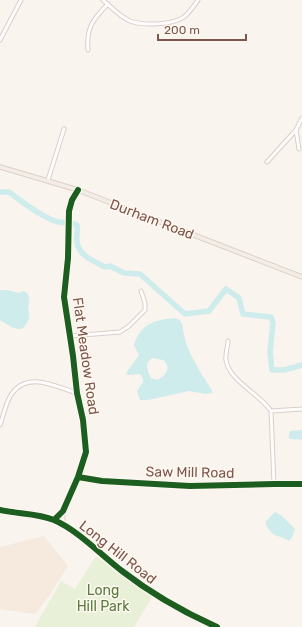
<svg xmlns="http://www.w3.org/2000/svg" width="302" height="627" font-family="Rubik,sans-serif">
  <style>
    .residential { fill: #f6e9de }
    .green { fill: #e8f1d7 }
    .water { fill: #ceeceb; fill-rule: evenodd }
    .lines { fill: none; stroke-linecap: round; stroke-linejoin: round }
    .river { stroke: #ceeceb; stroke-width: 5.5 }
    .minor-casing { stroke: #d9cfca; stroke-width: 5 }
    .major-casing { stroke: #dbcfca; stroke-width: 5.5 }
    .minor { stroke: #fefdfc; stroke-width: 3 }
    .major { stroke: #f4ede6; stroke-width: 3.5 }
    .cycleway-casing { stroke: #fff8f1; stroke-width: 8 }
    .cycleway { stroke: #1b5e20; stroke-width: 6 }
    .labels { text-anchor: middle; stroke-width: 3; stroke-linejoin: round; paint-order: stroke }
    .street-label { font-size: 14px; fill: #7c5649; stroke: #fff8f1 }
    .park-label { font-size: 14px; fill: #577c3d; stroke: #fff8f1 }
  </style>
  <rect width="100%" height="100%" fill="#f9f4ee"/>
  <!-- residential -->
  <path class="residential" d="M 44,536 L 68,566 L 49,596 L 35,614 L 0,609 L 0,547 Z"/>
  <!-- green -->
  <path class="green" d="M 96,556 L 117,573 L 152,597 L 134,627 L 35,627 L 61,581 L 75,589 Z"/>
  <!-- water -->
  <path class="water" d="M 0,290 L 8,290 L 18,293 L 24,291 C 31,294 29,301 28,307 C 28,309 29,311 29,314 C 30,318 26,328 20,329 C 14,330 5,323 0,320 Z
    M 175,318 C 184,320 182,327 184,335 C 187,350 195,362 202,375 C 206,380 208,385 212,390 L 212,393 L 205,394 L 189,391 L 148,400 L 140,400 L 137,391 L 143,382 L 143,379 L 140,374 L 128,375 L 126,373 L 139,355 L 134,345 C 141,323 155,320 175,318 ZM 152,358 L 163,360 C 172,367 166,376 157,380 L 151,378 L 148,372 L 147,363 Z
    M 302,430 L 302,440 C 298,438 293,441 289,438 L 289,434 L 290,431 Z
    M 275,512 L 282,516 L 295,529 L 292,537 L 289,541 C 277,533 275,540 266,525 L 266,521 Z"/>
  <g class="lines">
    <!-- river -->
    <path class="river" d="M 0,192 L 9,192 C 20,200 52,226 65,222
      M 71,223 L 77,225 C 78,231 76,236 77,242 C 79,256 94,261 105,267 L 110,266 L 124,273 L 140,274 L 185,314 L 209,311 L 226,289 L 239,298 L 243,314 L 271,317 L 273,323 L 270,352 L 272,370 L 284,370 L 302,365"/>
    <!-- minor casing -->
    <g class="minor-casing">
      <path id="minor" d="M 103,0 C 111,7 120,17 130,21 C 144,26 172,25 184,17 C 190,12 194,6 198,0
        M 0,40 L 21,0
        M 88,50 C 86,28 93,19 108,4
        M 299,149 L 296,130 L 302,118
        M 267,162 L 296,130
        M 48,180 L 64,129
        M 70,336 L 120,332 L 129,326 L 145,310 L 145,303 L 141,291
        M 228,341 C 228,346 225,354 226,360 C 229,381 259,393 271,411 L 274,484
        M 271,411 L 302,409
        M 0,425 C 3,417 6,402 11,395 C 27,370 56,387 77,393
        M 78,477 L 102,481 L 190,486 L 274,484 L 302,484
        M 0,510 C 17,514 38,513 54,520 C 79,531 101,555 122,571 C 153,595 181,611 217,627
        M 54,520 L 63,511 L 78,477 L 86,452 L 83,420 L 77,393 L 73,356 L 64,297 L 68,258 L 69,211 L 72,200 L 78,190
        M 63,525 L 63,511"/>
    </g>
    <!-- major casing -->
    <g class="major-casing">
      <path id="major" d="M 0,167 L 78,190 L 302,277"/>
    </g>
    <!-- minor -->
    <use href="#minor" class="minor"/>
    <!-- major -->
    <use href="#major" class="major"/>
    <!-- cycleway casing -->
    <g class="cycleway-casing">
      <path id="cycleway" d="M 78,477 L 102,481 L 190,486 L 274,484 L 302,484
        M 0,510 C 17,514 38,513 54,520 C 79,531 101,555 122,571 C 153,595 181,611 217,627
        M 54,520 L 63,511 L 78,477 L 86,452 L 83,420 L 77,393 L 73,356 L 64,297 L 68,258 L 69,211 L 72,200 L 78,190"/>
    </g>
    <!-- cycleway -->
    <use href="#cycleway" class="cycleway"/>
  </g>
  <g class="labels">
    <!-- street labels -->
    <g class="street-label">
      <text transform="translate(152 219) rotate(21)" y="5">Durham Road</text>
      <text transform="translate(86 356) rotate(82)" y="5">Flat Meadow Road</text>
      <text transform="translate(190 472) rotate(1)" y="5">Saw Mill Road</text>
      <text transform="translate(118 552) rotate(38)" y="5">Long Hill Road</text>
    </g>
    <!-- park labels -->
    <g class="park-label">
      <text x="103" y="595">Long<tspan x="103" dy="16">Hill Park</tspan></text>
    </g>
  </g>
  <!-- scale -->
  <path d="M158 34v6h88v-6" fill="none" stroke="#7c5649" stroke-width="2"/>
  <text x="164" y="34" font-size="12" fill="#7c5649" stroke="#fff8f1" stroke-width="3" paint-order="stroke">200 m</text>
</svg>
